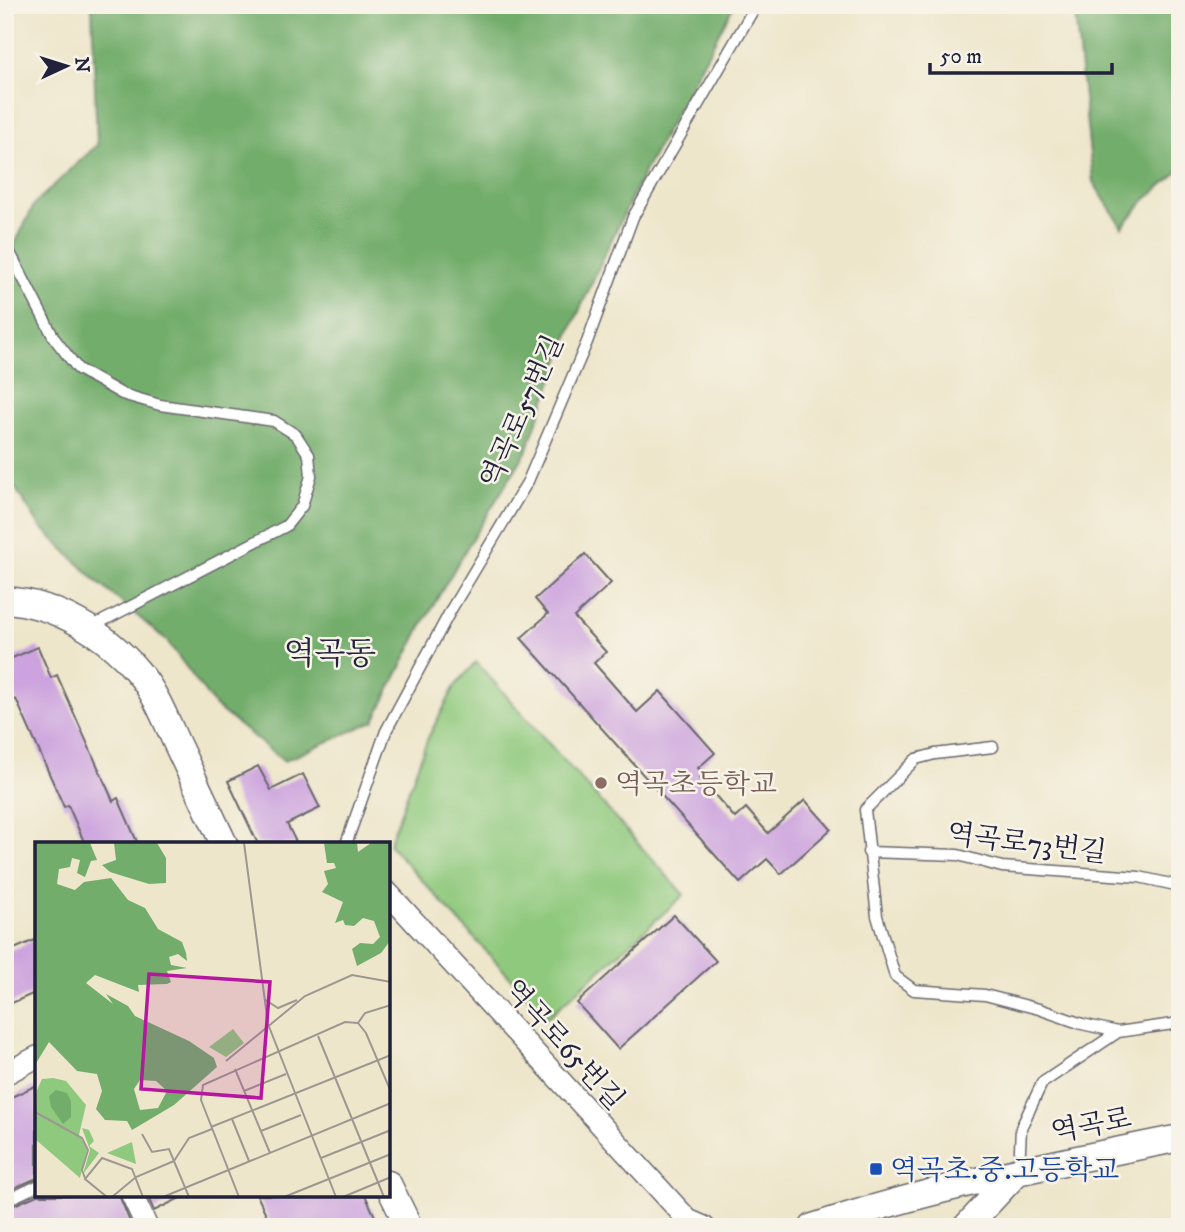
<svg xmlns="http://www.w3.org/2000/svg" width="1185" height="1232" font-family="'IM FELL DW Pica','Noto Serif KR',serif">
  <style>
    .green { fill: #8fc97d; stroke: #58765c; stroke-width: 2 }
    .forest { fill: #73ad6c; stroke: #4a6854; stroke-width: 2 }
    .building { fill: #cca3de }
    .lines { fill: none; stroke-linecap: round; stroke-linejoin: round }
    .service-casing { stroke: #69676d; stroke-width: 13 }
    .minor-casing { stroke: #69676d; stroke-width: 24 }
    .tertiary-casing { stroke: #69676d; stroke-width: 29 }
    .service { stroke: #fff; stroke-width: 10 }
    .minor { stroke: #fff; stroke-width: 21 }
    .tertiary { stroke: #fff; stroke-width: 26 }
    .education-dot { fill: #8d6e63; stroke: #f7f3e8; stroke-width: 2.5 }
    .transit-dot { fill: #1a4fb4; stroke: #f7f3e8; stroke-width: 2.5 }
    .labels { text-anchor: middle; stroke-width: 5; stroke-linejoin: round; paint-order: stroke }
    .street-label { font-size: 28px; fill: #22223b; stroke: #f7f3e8 }
    .education-label { font-size: 28px; fill: #785e54; stroke: #f7f3e8; text-anchor: start }
    .transit-label { font-size: 28px; fill: #164399; stroke: #f7f3e8; text-anchor: start }
    .quarter-label { font-size: 32px; fill: #22223b; stroke: #f7f3e8 }
    .inset-road { fill: none; stroke: #9c9891; stroke-width: 2 }
    .view { fill: #b5179e; fill-opacity: 0.15; stroke: #b5179e; stroke-width: 3.5 }
    .inset-edge { fill: none; stroke: #22223b; stroke-width: 3.5 }
  </style>
  <rect width="100%" height="100%" fill="#f7f3e8"/>
  <filter id="ink" filterUnits="userSpaceOnUse"><feTurbulence type="fractalNoise" baseFrequency=".0143" numOctaves="2"/><feDisplacementMap in="SourceGraphic" scale="14" xChannelSelector="R" yChannelSelector="G"/><feConvolveMatrix kernelMatrix="1 2 1 2 8 2 1 2 1" color-interpolation-filters="sRGB"/></filter>
  <filter id="wash" filterUnits="userSpaceOnUse"><feTurbulence type="fractalNoise" baseFrequency=".00686" numOctaves="4" result="noise"/><feDisplacementMap in="SourceGraphic" scale="28" xChannelSelector="R" yChannelSelector="G"/><feGaussianBlur stdDeviation="1.57" result="paint"/><feColorMatrix in="noise" values="0 0 0 0 0 0 0 0 0 0 0 0 0 0 0 0 0 1.4 0 .05"/><feComposite in="paint" operator="in"/></filter>
  <g filter="url(#wash)">
    <rect width="100%" height="100%" fill="#eee6cb"/>
    <!-- green -->
    <path class="green" d="M 476,662 L 684,895 L 547,1018 L 389,844 L 428,738 L 455,686 Z"/>
    <!-- forest -->
    <path class="forest" d="M 92,5 L 734,5 L 643,174 L 610,243 L 571,329 L 526,452 L 469,544 L 422,625 L 374,721 L 284,761 L 215,706 L 167,641 L 94,579 L 39,525 L 5,472 L 5,264 L 35,203 L 97,145 Z
      M 1074,5 L 1180,5 L 1180,170 L 1144,201 L 1122,227 L 1093,182 Z"/>
    <g id="blocks">
      <!-- building -->
      <path class="building" d="M 585,554 L 611,583 L 574,617 L 606,652 L 594,663 L 637,712 L 660,691 L 715,753 L 698,768 L 704,774 L 700,778 L 735,818 L 746,808 L 768,833 L 805,800 L 831,829 L 781,874 L 767,859 L 740,883 L 521,638 L 548,614 L 535,599 Z
        M 38,647 L 51,678 L 57,675 L 113,801 L 118,798 L 138,844 L 85,844 L 68,805 L 64,807 L 16,699 L 5,704 L 5,661 Z
        M 258,766 L 271,790 L 303,774 L 320,808 L 287,824 L 297,844 L 258,844 L 228,781 Z
        M 674,915 L 716,961 L 618,1049 L 577,1003 Z
        M 37,939 L 37,992 L 5,1006 L 5,953 Z
        M 37,1085 L 37,1178 L 5,1192 L 5,1100 Z
        M 37,1195 L 119,1195 L 130,1222 L 120,1227 L 5,1227 L 5,1209 Z
        M 147,1195 L 186,1195 L 154,1211 Z
        M 257,1195 L 365,1195 L 380,1227 L 272,1227 Z"/>
    </g>
  </g>
  <g filter="url(#ink)">
    <use href="#blocks" fill-opacity="0" stroke="#69676d" stroke-width="2"/>
    <g class="lines">
      <!-- service casing -->
      <g class="service-casing">
        <path id="service" d="M 5,243 L 54,338 L 78,369 L 122,394 L 160,405 L 274,421 L 296,435 L 309,455 L 311,476 L 302,506 L 286,526 L 89,628
          M 993,747 L 935,754 L 916,759 L 865,810 L 877,916 L 895,976 L 914,990 L 985,995 L 1039,1009 L 1082,1024 L 1118,1032
          M 346,844 L 386,731 L 452,608 L 528,481 L 587,342 L 633,217 L 756,5
          M 868,852 L 958,855 L 1002,867 L 1139,877 L 1180,886
          M 1019,1170 L 1021,1128 L 1042,1083 L 1118,1032 L 1180,1023
          M 5,1201 L 37,1186"/>
      </g>
      <!-- minor casing -->
      <g class="minor-casing">
        <path id="minor" d="M 388,893 L 688,1220 L 704,1227
          M 5,1074 L 37,1057
          M 132,1195 L 147,1227"/>
      </g>
      <!-- tertiary casing -->
      <g class="tertiary-casing">
        <path id="tertiary" d="M 5,600 C 55,603 107,634 138,672 C 155,692 165,718 176,742 C 192,776 208,810 224,844
          M 388,1184 L 409,1227
          M 813,1227 C 933,1187 1056,1163 1180,1138
          M 966,1227 L 1019,1170"/>
      </g>
      <!-- service -->
      <use href="#service" class="service"/>
      <!-- minor -->
      <use href="#minor" class="minor"/>
      <!-- tertiary -->
      <use href="#tertiary" class="tertiary"/>
    </g>
  </g>
  <!-- markers -->
  <circle class="education-dot" cx="601" cy="783" r="7"/>
  <rect class="transit-dot" x="869" y="1162" width="14" height="14" rx="3.5"/>
  <g class="labels">
    <!-- street labels -->
    <g class="street-label">
      <text transform="translate(521 411) rotate(-66)" y="10">역곡로57번길</text>
      <text transform="translate(1027 842) rotate(7)" y="10">역곡로73번길</text>
      <text transform="translate(565 1044) rotate(48)" y="10">역곡로65번길</text>
      <text transform="translate(1091 1124) rotate(-11)" y="10">역곡로</text>
    </g>
    <!-- education labels -->
    <g class="education-label">
      <text x="615" y="793">역곡초등학교</text>
    </g>
    <!-- transit labels -->
    <g class="transit-label">
      <text x="890" y="1179">역곡초.중.고등학교</text>
    </g>
    <!-- quarter labels -->
    <g class="quarter-label">
      <text x="330" y="664">역곡동</text>
    </g>
  </g>
  <!-- overview -->
  <g transform="translate(35 842)">
    <rect width="355" height="355" fill="#eee6cb"/>
    <path d="M 198,187 L 209,201 L 191,215 L 174,205 ZM 18,236 L 31,239 L 51,263 L 44,293 L 52,307 L 45,336 L 0,297 L 2,248 L 7,237 ZM 47,286 L 54,288 L 59,299 L 54,304 L 64,311 L 48,332 L 55,308 ZM 97,300 L 101,322 L 72,311 Z" fill="#8fc97d"/>
    <path d="M 0,1 L 55,1 L 62,18 L 56,19 L 50,35 L 42,31 L 45,18 L 37,16 L 35,25 L 24,27 L 22,42 L 40,48 L 49,40 L 76,36 L 93,58 L 110,66 L 123,87 L 147,100 L 151,111 L 152,119 L 143,112 L 134,115 L 136,123 L 152,126 L 132,129 L 136,140 L 132,142 L 103,143 L 104,150 L 60,133 L 51,141 L 78,162 L 71,152 L 93,164 L 100,174 L 154,199 L 179,216 L 182,225 L 139,263 L 97,288 L 92,279 L 70,278 L 61,267 L 67,249 L 62,232 L 42,229 L 14,200 L 0,223 ZM 105,238 L 121,239 L 132,249 L 123,266 L 105,268 L 99,247 ZM 79,1 L 122,1 L 131,16 L 131,41 L 114,42 L 75,30 L 67,23 L 81,18 ZM 289,1 L 322,1 L 323,10 L 336,1 L 355,1 L 355,99 L 346,111 L 322,124 L 317,107 L 325,101 L 338,102 L 345,95 L 339,79 L 328,76 L 319,84 L 310,83 L 308,78 L 300,81 L 308,60 L 287,50 L 293,42 L 289,29 L 301,26 L 299,21 L 292,21 ZM 21,248 L 32,251 L 36,259 L 36,275 L 28,282 L 16,265 L 14,254 Z" fill="#73ad6c" fill-rule="evenodd"/>
    <path class="inset-road" d="M 209,1 L 233,182 L 301,355M 229,157 L 243,166 L 262,158M 323,181 L 331,191 L 356,250M 323,181 L 330,171 L 356,163M 283,194 L 349,355M 191,219 L 270,154 L 317,133 L 356,140M 200,227 L 235,311M 209,249 L 251,232M 0,270 L 47,296 L 53,308 L 47,328 L 50,336M 197,277 L 214,319M 176,285 L 356,213M 226,289 L 266,273M 107,292 L 117,310 L 134,307 L 154,355M 286,316 L 356,288M 139,319 L 154,296 L 177,287M 72,355 L 50,337 L 67,316 L 97,327 L 108,355M 77,355 L 101,335 L 139,319M 128,355 L 356,261M 204,355 L 166,258 L 168,243 L 310,180 L 323,181M 249,355 L 356,312M 308,355 L 356,335"/>
    <path class="view" d="M 114,132 L 235,140 L 226,256 L 106,247 Z"/>
    <rect width="355" height="355" class="inset-edge"/>
  </g>
  <!-- margin -->
  <rect width="1185" height="1232" fill="none" stroke="#f7f3e8" stroke-width="28"/>
  <!-- north arrow -->
  <g transform="translate(66 66) rotate(86)" stroke="#f7f3e8" stroke-width="5" paint-order="stroke">
  <path d="M0-5L12 26L0 18L-12 26Z" fill="#22223b"/>
  <text y="-10" font-size="19" font-weight="bold" text-anchor="middle" fill="#22223b">N</text>
  </g>
  <!-- scale -->
  <path d="M930 63v10h182v-10" fill="none" stroke="#22223b" stroke-width="3.5"/>
  <text x="940" y="63" font-size="21" fill="#22223b" stroke="#f7f3e8" stroke-width="5" paint-order="stroke">50 m</text>
</svg>
